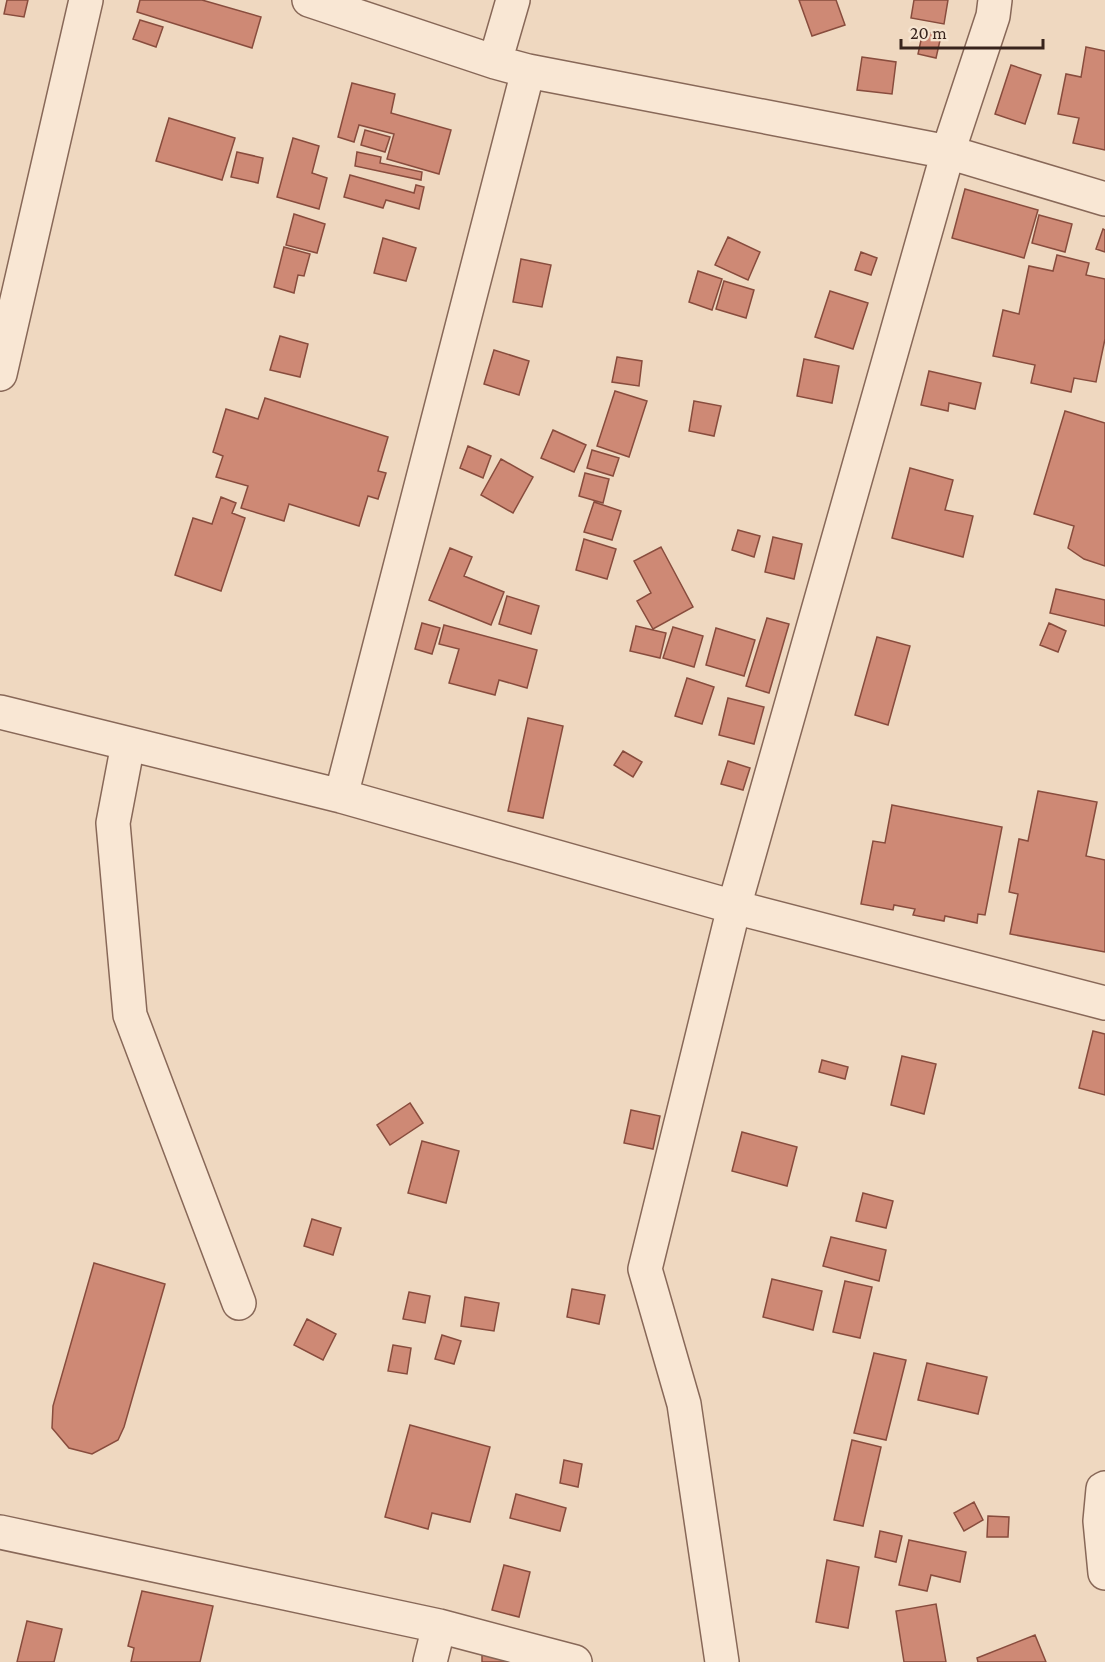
<svg xmlns="http://www.w3.org/2000/svg" width="1105" height="1662" font-family="'Crimson Pro',serif">
  <style>
    .building { fill: #ce8975; stroke: #884c3d; stroke-width: 1.5 }
    .lines { fill: none; stroke-linecap: round; stroke-linejoin: round }
    .minor-casing { stroke: #886858; stroke-width: 36 }
    .minor { stroke: #f9e7d4; stroke-width: 33 }
  </style>
  <rect width="100%" height="100%" fill="#efd8c0"/>
  <!-- building -->
  <path class="building" d="M 7,0 L 28,0 L 24,17 L 4,14 Z
    M 140,0 L 202,0 L 261,17 L 252,48 L 137,12 Z
    M 799,0 L 836,0 L 845,25 L 812,36 Z
    M 914,0 L 948,0 L 944,24 L 911,18 Z
    M 140,20 L 163,27 L 156,47 L 133,39 Z
    M 923,31 L 941,36 L 936,58 L 918,54 Z
    M 1086,47 L 1105,51 L 1105,150 L 1073,143 L 1079,118 L 1058,114 L 1066,74 L 1081,77 Z
    M 862,57 L 896,62 L 892,94 L 857,90 Z
    M 1011,65 L 1041,75 L 1025,124 L 995,114 Z
    M 352,83 L 395,94 L 391,113 L 451,130 L 439,174 L 387,159 L 394,134 L 359,125 L 354,142 L 338,137 Z
    M 169,118 L 235,138 L 222,180 L 156,161 Z
    M 365,130 L 390,137 L 385,152 L 361,145 Z
    M 293,138 L 319,146 L 312,173 L 327,178 L 319,209 L 277,197 Z
    M 237,152 L 263,158 L 258,183 L 231,177 Z
    M 357,152 L 381,157 L 380,163 L 422,172 L 421,180 L 355,166 Z
    M 350,175 L 414,193 L 416,185 L 424,187 L 419,209 L 386,200 L 383,208 L 344,197 Z
    M 965,189 L 1038,210 L 1024,258 L 952,238 Z
    M 294,214 L 325,224 L 317,253 L 286,245 Z
    M 1039,215 L 1072,224 L 1065,252 L 1032,243 Z
    M 1103,229 L 1105,230 L 1105,252 L 1096,249 Z
    M 728,237 L 760,252 L 748,280 L 715,265 Z
    M 383,238 L 416,248 L 406,281 L 374,273 Z
    M 284,247 L 310,254 L 304,276 L 298,275 L 294,293 L 274,287 Z
    M 861,252 L 877,258 L 871,275 L 855,270 Z
    M 1057,255 L 1089,263 L 1086,275 L 1105,279 L 1105,339 L 1096,382 L 1074,378 L 1071,392 L 1031,383 L 1035,365 L 993,356 L 1003,310 L 1019,314 L 1029,266 L 1053,271 Z
    M 521,259 L 551,265 L 542,307 L 513,302 Z
    M 698,271 L 722,279 L 712,310 L 689,302 Z
    M 724,281 L 754,290 L 746,318 L 716,309 Z
    M 830,291 L 868,303 L 853,349 L 815,337 Z
    M 280,336 L 308,344 L 300,377 L 270,370 Z
    M 494,350 L 529,361 L 519,395 L 484,384 Z
    M 617,357 L 642,361 L 639,386 L 612,382 Z
    M 804,359 L 839,366 L 832,403 L 797,396 Z
    M 929,371 L 981,383 L 975,409 L 949,403 L 948,411 L 921,405 Z
    M 615,391 L 647,401 L 629,457 L 597,446 Z
    M 265,398 L 388,437 L 378,471 L 386,473 L 378,499 L 368,496 L 359,526 L 289,504 L 284,521 L 241,508 L 248,486 L 216,477 L 223,456 L 213,452 L 226,409 L 258,419 Z
    M 694,401 L 721,406 L 714,436 L 689,431 Z
    M 1065,411 L 1105,423 L 1105,566 L 1084,559 L 1068,548 L 1074,526 L 1034,514 Z
    M 553,430 L 586,445 L 574,472 L 541,458 Z
    M 468,446 L 491,456 L 483,478 L 460,468 Z
    M 592,450 L 619,458 L 613,476 L 587,468 Z
    M 501,459 L 533,477 L 513,513 L 481,495 Z
    M 910,468 L 953,480 L 945,510 L 973,516 L 963,557 L 892,538 Z
    M 585,473 L 609,479 L 603,503 L 579,496 Z
    M 221,497 L 236,503 L 232,513 L 245,518 L 221,591 L 175,575 L 193,518 L 212,524 Z
    M 594,502 L 621,511 L 612,540 L 584,532 Z
    M 738,530 L 760,536 L 754,557 L 732,550 Z
    M 773,537 L 802,544 L 794,579 L 765,572 Z
    M 584,539 L 616,549 L 607,579 L 576,570 Z
    M 661,547 L 693,607 L 653,629 L 637,601 L 651,593 L 634,561 Z
    M 450,548 L 472,557 L 464,576 L 504,592 L 491,625 L 429,600 Z
    M 1056,589 L 1105,600 L 1105,626 L 1050,613 Z
    M 507,596 L 539,606 L 531,634 L 499,624 Z
    M 767,618 L 789,624 L 769,693 L 746,686 Z
    M 422,623 L 440,628 L 432,654 L 415,649 Z
    M 1049,623 L 1066,631 L 1058,652 L 1040,645 Z
    M 444,625 L 537,650 L 527,688 L 499,680 L 495,695 L 449,683 L 459,649 L 439,644 Z
    M 636,626 L 666,633 L 660,658 L 630,651 Z
    M 673,627 L 703,636 L 694,667 L 663,658 Z
    M 716,628 L 755,640 L 744,676 L 706,665 Z
    M 877,637 L 910,646 L 888,725 L 855,715 Z
    M 687,678 L 714,687 L 702,724 L 675,716 Z
    M 728,698 L 764,707 L 754,744 L 719,735 Z
    M 528,718 L 563,726 L 543,818 L 508,811 Z
    M 623,751 L 642,762 L 633,777 L 614,765 Z
    M 728,761 L 750,768 L 743,790 L 721,784 Z
    M 1038,791 L 1097,802 L 1086,856 L 1105,860 L 1105,952 L 1010,934 L 1018,894 L 1009,892 L 1019,839 L 1028,841 Z
    M 892,805 L 1002,827 L 985,915 L 978,914 L 977,923 L 945,916 L 944,921 L 913,915 L 915,909 L 894,905 L 893,910 L 861,904 L 873,841 L 885,843 Z
    M 1093,1031 L 1105,1034 L 1105,1095 L 1079,1088 Z
    M 902,1056 L 936,1064 L 924,1114 L 891,1105 Z
    M 822,1060 L 848,1067 L 845,1079 L 819,1072 Z
    M 410,1103 L 423,1123 L 390,1145 L 377,1125 Z
    M 631,1110 L 660,1116 L 653,1149 L 624,1143 Z
    M 742,1132 L 797,1147 L 787,1186 L 732,1171 Z
    M 422,1141 L 459,1151 L 446,1203 L 408,1193 Z
    M 863,1193 L 893,1201 L 886,1228 L 856,1221 Z
    M 312,1219 L 341,1228 L 333,1255 L 304,1246 Z
    M 831,1237 L 886,1250 L 879,1281 L 823,1266 Z
    M 94,1263 L 165,1284 L 124,1427 L 118,1440 L 92,1454 L 69,1448 L 52,1428 L 53,1406 Z
    M 772,1279 L 822,1291 L 813,1330 L 763,1317 Z
    M 845,1281 L 872,1287 L 860,1338 L 833,1332 Z
    M 572,1289 L 605,1295 L 599,1324 L 567,1317 Z
    M 409,1292 L 430,1296 L 425,1323 L 403,1319 Z
    M 465,1297 L 499,1303 L 494,1331 L 461,1326 Z
    M 307,1319 L 336,1334 L 323,1360 L 294,1345 Z
    M 442,1335 L 461,1341 L 454,1364 L 435,1359 Z
    M 393,1345 L 411,1348 L 407,1374 L 388,1371 Z
    M 874,1353 L 906,1360 L 886,1440 L 854,1433 Z
    M 927,1363 L 987,1377 L 978,1414 L 918,1400 Z
    M 410,1425 L 490,1447 L 470,1522 L 432,1513 L 428,1529 L 385,1517 Z
    M 852,1440 L 881,1447 L 863,1526 L 834,1520 Z
    M 564,1460 L 582,1464 L 578,1487 L 560,1483 Z
    M 516,1494 L 566,1508 L 560,1531 L 510,1518 Z
    M 974,1502 L 983,1520 L 964,1531 L 954,1513 Z
    M 988,1516 L 1009,1517 L 1008,1537 L 987,1537 Z
    M 880,1531 L 902,1536 L 896,1562 L 875,1557 Z
    M 909,1540 L 966,1552 L 960,1582 L 931,1575 L 927,1591 L 899,1585 Z
    M 827,1560 L 859,1567 L 848,1628 L 816,1622 Z
    M 504,1565 L 530,1572 L 519,1617 L 492,1610 Z
    M 142,1591 L 213,1606 L 200,1662 L 131,1662 L 134,1648 L 128,1646 Z
    M 936,1604 L 946,1662 L 904,1662 L 896,1611 Z
    M 27,1621 L 62,1629 L 54,1662 L 17,1662 Z
    M 1035,1635 L 1046,1662 L 978,1662 L 977,1658 Z
    M 482,1655 L 525,1659 L 524,1662 L 482,1662 Z"/>
  <g class="lines">
    <!-- minor casing -->
    <g class="minor-casing">
      <path id="minor" d="M 309,0 L 495,62 L 528,71 L 948,152 L 1105,199
        M 495,62 L 513,0
        M 0,374 L 86,0
        M 0,712 L 341,796 L 734,907 L 1105,1003
        M 128,744 L 113,823 L 130,1015 L 239,1303
        M 341,796 L 528,71
        M 1105,1488 L 1103,1489 L 1100,1521 L 1105,1573
        M 0,1532 L 439,1626 L 575,1662
        M 430,1662 L 439,1626
        M 722,1662 L 684,1404 L 645,1269 L 734,907 L 948,152 L 993,16 L 995,0"/>
    </g>
    <!-- minor -->
    <use href="#minor" class="minor"/>
  </g>
  <!-- scale -->
  <path d="M901 39v9h142v-9" fill="none" stroke="#38241d" stroke-width="3"/>
  <text x="910" y="39" font-size="18" fill="#38241d" stroke="#f6e4d0" stroke-width="4.5" paint-order="stroke">20 m</text>
</svg>
